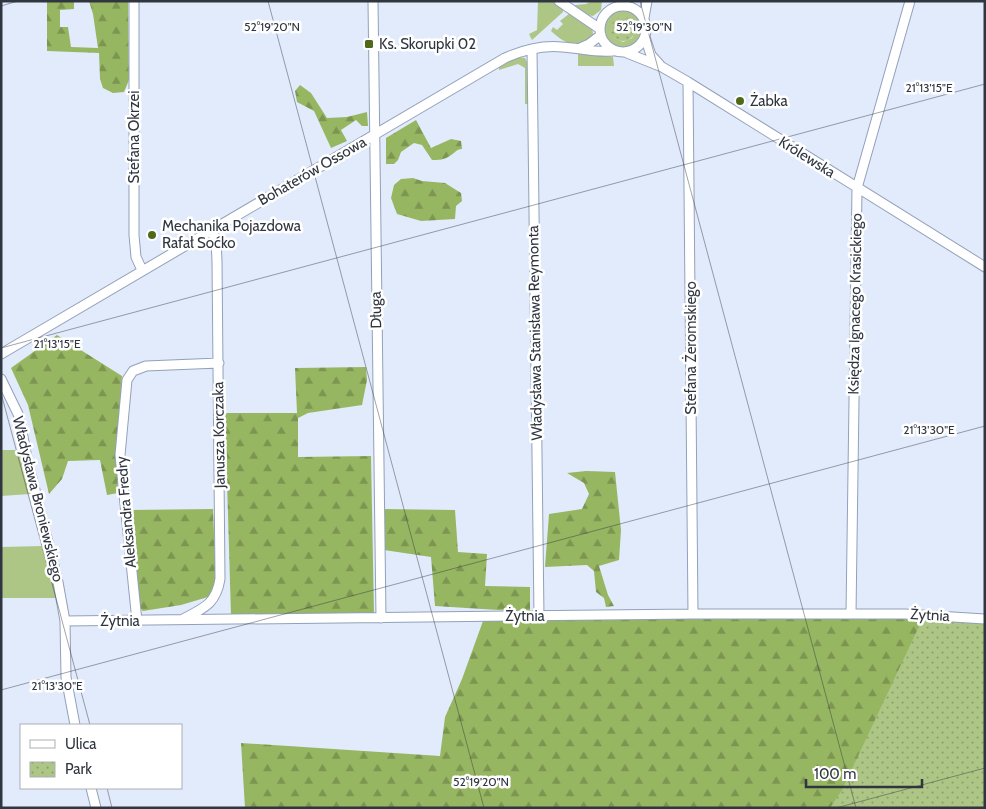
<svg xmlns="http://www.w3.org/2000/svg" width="986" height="809" font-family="Cabin,sans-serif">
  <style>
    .grass { fill: #adc685; fill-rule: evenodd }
    .forest { fill: url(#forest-firs) }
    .park { fill: url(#park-dots) }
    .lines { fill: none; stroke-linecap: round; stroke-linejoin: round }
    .minor-casing { stroke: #92a0ba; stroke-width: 11 }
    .minor { stroke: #fff; stroke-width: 9 }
    .ticks { fill: none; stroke: #303640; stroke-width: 1; stroke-opacity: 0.45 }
    .poi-dot { fill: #506919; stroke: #fff; stroke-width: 2 }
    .labels { text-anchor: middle; stroke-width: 5; stroke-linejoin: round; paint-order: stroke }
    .poi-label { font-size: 15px; fill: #303640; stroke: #fff; text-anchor: start }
    .street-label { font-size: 15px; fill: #303640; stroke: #fff }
    .ticks-label { font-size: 12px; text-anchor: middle; fill: #303640; stroke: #fff; stroke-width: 5; stroke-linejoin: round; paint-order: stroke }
  </style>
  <defs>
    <pattern id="forest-firs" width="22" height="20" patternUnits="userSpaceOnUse" patternTransform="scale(1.25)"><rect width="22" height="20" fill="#97b661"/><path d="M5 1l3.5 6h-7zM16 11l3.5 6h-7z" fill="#7c9551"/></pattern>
    <pattern id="park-dots" width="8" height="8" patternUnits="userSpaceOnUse" patternTransform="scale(1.25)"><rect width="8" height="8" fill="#adc685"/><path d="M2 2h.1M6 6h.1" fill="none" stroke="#8da26e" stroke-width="1.8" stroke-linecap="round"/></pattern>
  </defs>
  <rect width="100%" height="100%" fill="#e2ebfc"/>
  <!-- grass -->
  <path class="grass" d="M 538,1 L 552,1 L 563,8 L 563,12 L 532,40 L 529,34 L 537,30 Z
    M 592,1 L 602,1 L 601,10 L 593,16 L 587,15 L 574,6 L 576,5 L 586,4 Z
    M 620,9 C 657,5 642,67 612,47 C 597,37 606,14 620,9 ZM 623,17 L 632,20 L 636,29 L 632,38 L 623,42 L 615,38 L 611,30 L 615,20 Z
    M 570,13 L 592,28 L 593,33 L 592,38 C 574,48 565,44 551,31 L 553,27 L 557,30 L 563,24 L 560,21 Z
    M 578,53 L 613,57 L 614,66 L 578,66 Z
    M 517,57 L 525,58 L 528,64 L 529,103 L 528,104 L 525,104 L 525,68 L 518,64 L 499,70 L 499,66 Z
    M 1,450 L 22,450 L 30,494 L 1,496 Z
    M 43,546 L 59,598 L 1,598 L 1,547 Z"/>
  <!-- forest -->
  <path class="forest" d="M 47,1 L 74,1 L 74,9 L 60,10 L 60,27 L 68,27 L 71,47 L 98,48 L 93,14 L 89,1 L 128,1 L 129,80 L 124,92 L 113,93 L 103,88 L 100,79 L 99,53 L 47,51 Z
    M 300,85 L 311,93 L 327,118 L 347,117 L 367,112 L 368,126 L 362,126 L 356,120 L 341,130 L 347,141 L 331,148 L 314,111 L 297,102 L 295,91 Z
    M 416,120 L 431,148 L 451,139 L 461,141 L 462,149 C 456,149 454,154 448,157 C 443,160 438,160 432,160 L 422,145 L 414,143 L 401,152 L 398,160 L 394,164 L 386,164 L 386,138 Z
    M 413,178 L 422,181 L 445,183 L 461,193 L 462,201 L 456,206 L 455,219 L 421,221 L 397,214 L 391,198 L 394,185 L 401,179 Z
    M 57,335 L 122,376 L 117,458 L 118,493 L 107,495 L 100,460 L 68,461 L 62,479 L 49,494 L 28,405 L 11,368 Z
    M 366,367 L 367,380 L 362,405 L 308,413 L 298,418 L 298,457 L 371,456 L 374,614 L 231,616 L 225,413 L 297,413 L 295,368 Z
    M 586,471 L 615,472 L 621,530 L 619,560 L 599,566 L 608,595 L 614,606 L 606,607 L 604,598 L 596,592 L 594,571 L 587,565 L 545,567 L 549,514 L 582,509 L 589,494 L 584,483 L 567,473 Z
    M 213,509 L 216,582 L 208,597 L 181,605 L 143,611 L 138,606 L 129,510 Z
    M 383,509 L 455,510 L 458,552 L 487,554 L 485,586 L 530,587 L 530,612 L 435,606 L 431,557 L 384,550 Z
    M 699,611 L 985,622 L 985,808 L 245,808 L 241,743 L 440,756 L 445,717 L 462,679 L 483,621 L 534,621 Z"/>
  <!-- park -->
  <path class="park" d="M611 29a12 12 0 1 1 24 0a12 12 0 1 1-24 0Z
    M 923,618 L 985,622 L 985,808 L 830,808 L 842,790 Z"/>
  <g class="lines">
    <!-- minor casing -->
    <g class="minor-casing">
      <path id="minor" d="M 134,1 L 134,235 L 136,257 L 142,270
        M 373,1 L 381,618
        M 559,1 L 600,29
        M600 29a23 23 0 1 1 46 0a23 23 0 1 1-46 0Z
        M 644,18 L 647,1
        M 645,37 L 651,55 L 660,65
        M 580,48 L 589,44 L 601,35
        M 532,49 L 539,617
        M 627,53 L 662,67 L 688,82 L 985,267
        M 688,82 L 693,614
        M 1,354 L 505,58 C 523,50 542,45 562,47 C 579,48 596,53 613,51
        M 1,379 L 19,416 L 27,458 L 58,582 L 65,621 L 66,677 L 75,725
        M 851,614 L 857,188 L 910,1
        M 183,619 C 204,608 216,604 220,579 L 217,261 L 216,240 L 211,230
        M 65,621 L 693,614 L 905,614 L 985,619
        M 137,621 L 120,455 L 127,380 L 133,371 L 146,366 L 219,363
        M 91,788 L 96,808"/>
    </g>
    <!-- minor -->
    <use href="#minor" class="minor"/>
  </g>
  <!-- ticks -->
  <path class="ticks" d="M 268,1 L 484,808M 640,1 L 856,808M 1,6 L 18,1M 1,348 L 985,84M 1,393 L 90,725M 1,690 L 985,426M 107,788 L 112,808M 836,808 L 985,768"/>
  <!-- markers -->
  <g class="poi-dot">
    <rect x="364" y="39" width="10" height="10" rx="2.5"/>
    <circle cx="740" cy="101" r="5"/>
    <circle cx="152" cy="235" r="5"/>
  </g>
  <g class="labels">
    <!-- poi labels -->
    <g class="poi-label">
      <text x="379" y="49">Ks. Skorupki 02</text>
      <text x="750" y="106">Żabka</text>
      <text x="162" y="231">Mechanika Pojazdowa<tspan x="162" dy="17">Rafał Soćko</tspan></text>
    </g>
    <!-- street labels -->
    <g class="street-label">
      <text transform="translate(134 137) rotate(-90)" y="5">Stefana Okrzei</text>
      <text transform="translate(807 157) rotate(32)" y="5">Królewska</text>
      <text transform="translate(312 171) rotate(-30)" y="5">Bohaterów Ossowa</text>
      <text transform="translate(855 304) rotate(-89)" y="5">Księdza Ignacego Krasickiego</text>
      <text transform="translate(376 310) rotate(-91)" y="5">Długa</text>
      <text transform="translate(535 333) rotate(-91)" y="5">Władysława Stanisława Reymonta</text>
      <text transform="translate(691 348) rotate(-90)" y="5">Stefana Żeromskiego</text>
      <text transform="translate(219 435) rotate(-91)" y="5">Janusza Korczaka</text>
      <text transform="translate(38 499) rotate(76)" y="5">Władysława Broniewskiego</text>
      <text transform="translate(126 512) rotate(-95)" y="5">Aleksandra Fredry</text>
      <text transform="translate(930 615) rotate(3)" y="5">Żytnia</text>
      <text x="525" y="621">Żytnia</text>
      <text x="120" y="626">Żytnia</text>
    </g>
  </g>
  <g class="ticks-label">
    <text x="272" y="31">52°19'20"N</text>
    <text x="644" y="31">52°19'30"N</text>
    <text x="929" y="92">21°13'15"E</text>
    <text x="57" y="348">21°13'15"E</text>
    <text x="929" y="434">21°13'30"E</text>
    <text x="57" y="690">21°13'30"E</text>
    <text x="481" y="786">52°19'20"N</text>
  </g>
  <!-- border -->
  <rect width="986" height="809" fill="none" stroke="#303640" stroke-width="5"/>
  <!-- legend -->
  <rect x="20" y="724" width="162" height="65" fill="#ffffff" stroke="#acafb3"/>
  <rect x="30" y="740" width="25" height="8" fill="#ffffff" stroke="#acafb3"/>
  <text x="65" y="749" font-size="15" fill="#303640">Ulica</text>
  <rect x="30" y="762" width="25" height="15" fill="url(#park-dots)" stroke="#acafb3"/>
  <text x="65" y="774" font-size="15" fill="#303640">Park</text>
  <!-- scale -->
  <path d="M806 779v8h116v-8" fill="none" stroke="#303640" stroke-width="2.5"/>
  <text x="814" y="779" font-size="15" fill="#303640" stroke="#ffffff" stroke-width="4" paint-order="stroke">100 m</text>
</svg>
